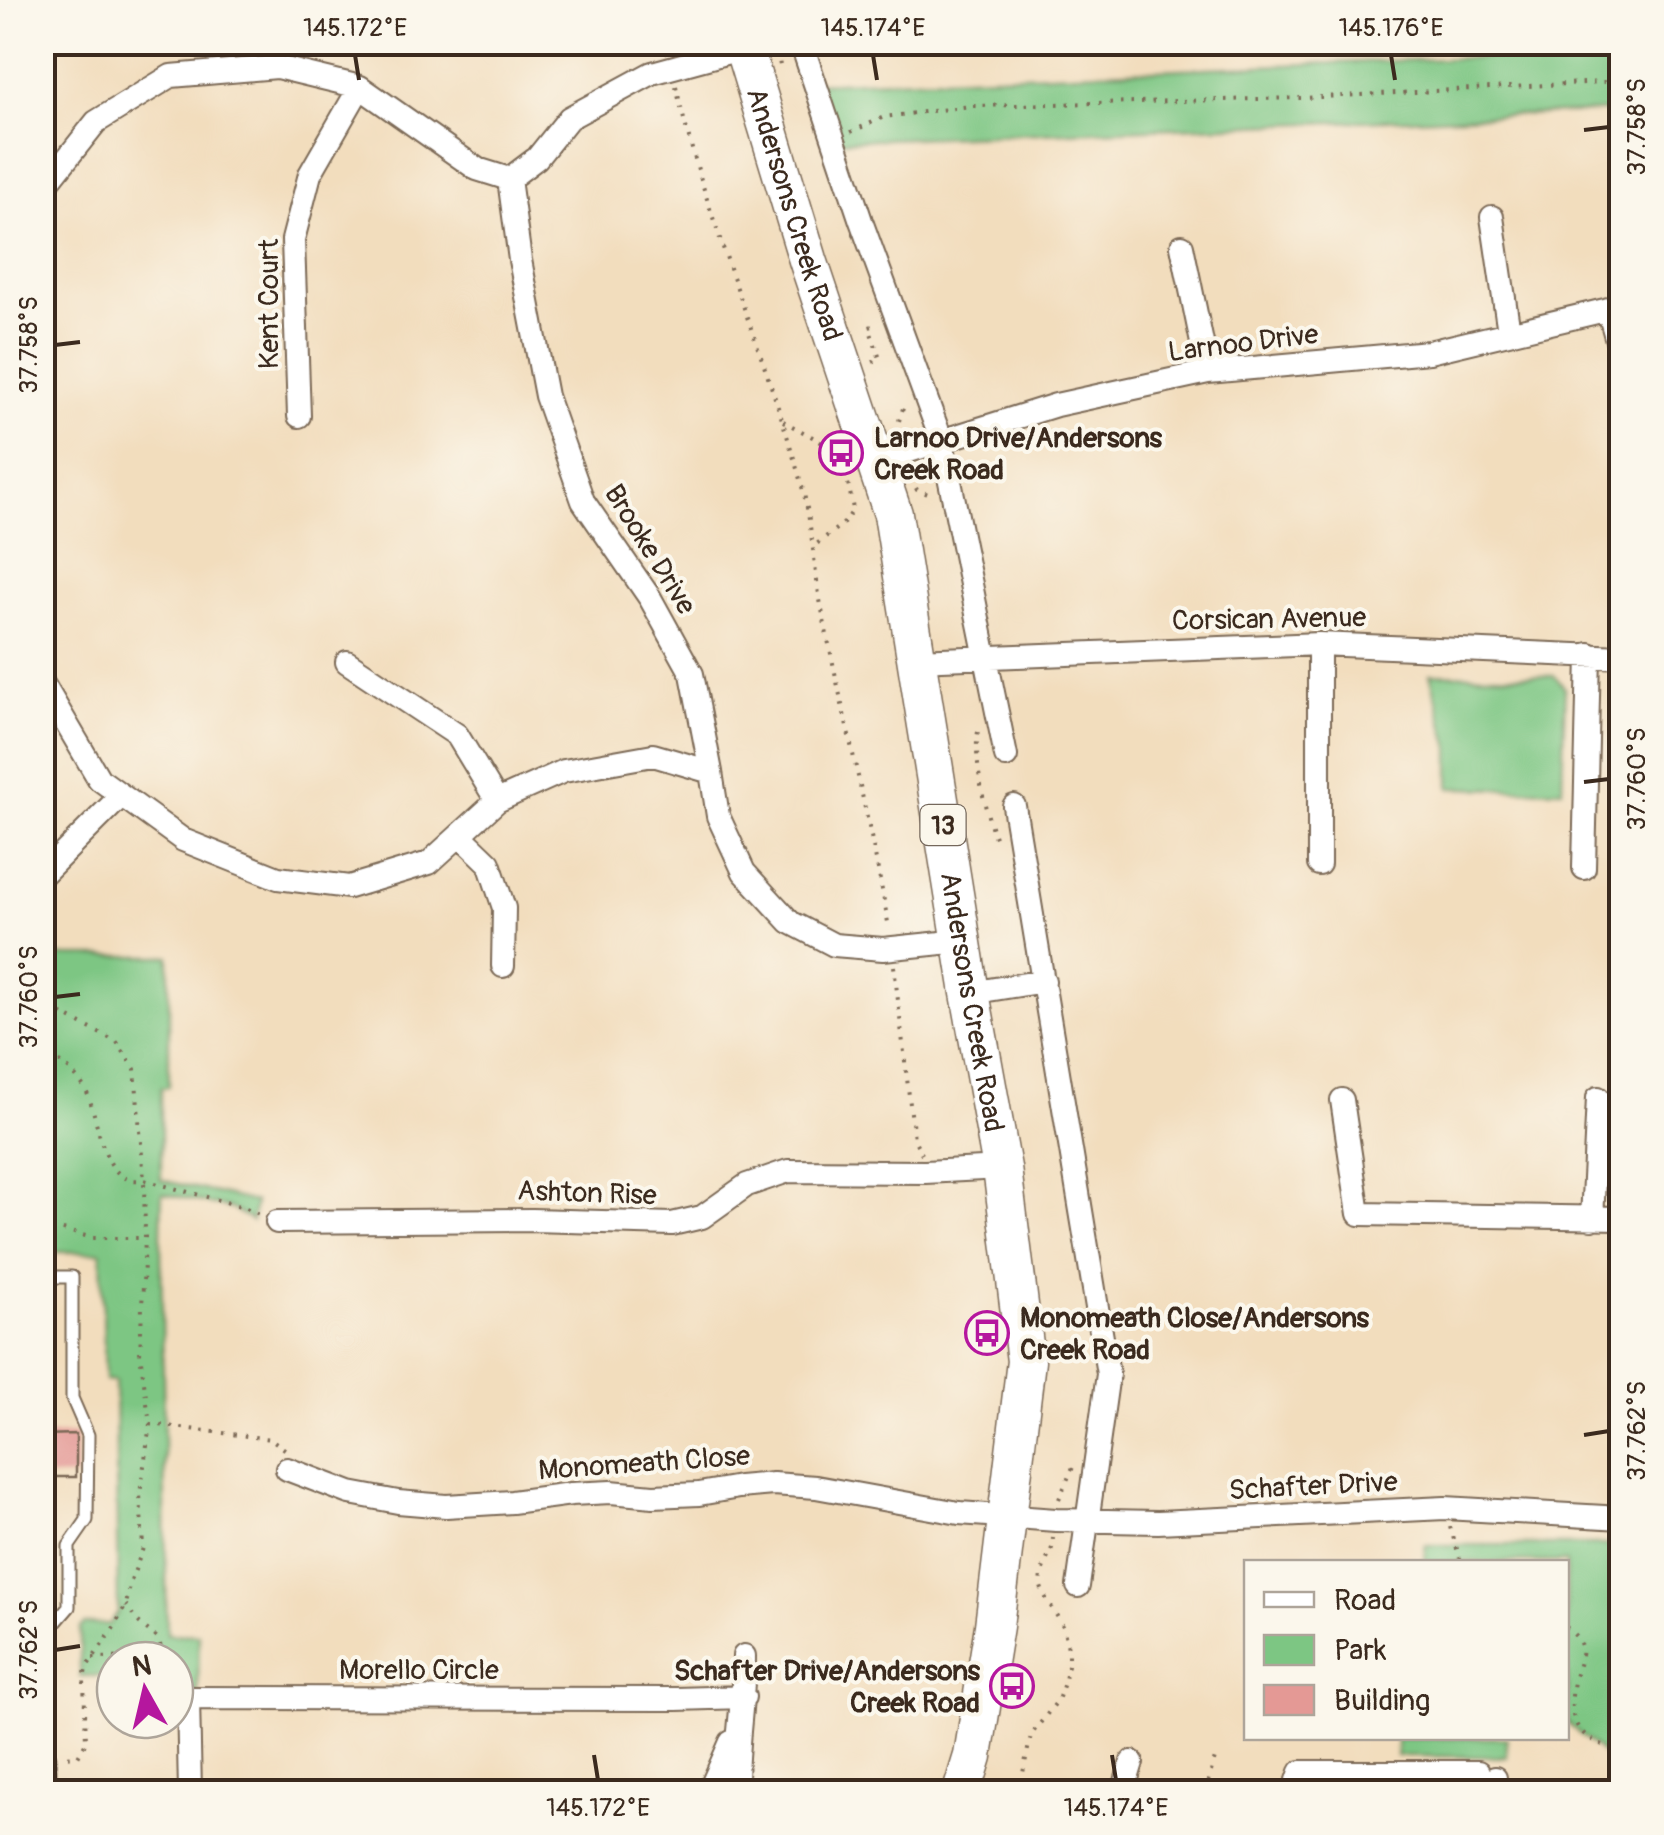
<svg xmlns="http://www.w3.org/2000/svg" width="1664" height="1835" font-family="Pangolin,sans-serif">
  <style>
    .green { fill: #7dc683; stroke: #5c7850; stroke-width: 2.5 }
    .building { fill: #e49995 }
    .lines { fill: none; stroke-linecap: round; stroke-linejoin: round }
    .lane-casing { stroke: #7b6956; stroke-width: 15 }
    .street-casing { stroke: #7b6956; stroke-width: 26 }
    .primary-casing { stroke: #7b6956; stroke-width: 41 }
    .path { stroke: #7b6956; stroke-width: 4; stroke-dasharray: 2.5 8; stroke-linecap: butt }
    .lane { stroke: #fff; stroke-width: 11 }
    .street { stroke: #fff; stroke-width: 22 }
    .primary { stroke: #fff; stroke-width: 38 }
    .ticks { fill: none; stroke: #3b2a1e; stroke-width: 4 }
    .labels { text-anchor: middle; stroke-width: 8; stroke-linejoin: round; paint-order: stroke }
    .shield { fill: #fbf7ec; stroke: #75685c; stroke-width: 2.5 }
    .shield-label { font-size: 25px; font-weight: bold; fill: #3b2a1e }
    .street-label { font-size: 28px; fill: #3b2a1e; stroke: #fbf7ec }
    .poi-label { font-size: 28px; font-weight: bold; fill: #3b2a1e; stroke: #fbf7ec; text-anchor: start }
    .neatline { fill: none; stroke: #3b2a1e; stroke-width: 4 }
    .ticks-label { font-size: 25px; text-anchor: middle; fill: #3b2a1e }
  </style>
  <rect width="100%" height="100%" fill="#fbf7ec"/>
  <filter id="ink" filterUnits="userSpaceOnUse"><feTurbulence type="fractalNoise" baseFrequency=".01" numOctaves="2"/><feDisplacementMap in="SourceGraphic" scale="20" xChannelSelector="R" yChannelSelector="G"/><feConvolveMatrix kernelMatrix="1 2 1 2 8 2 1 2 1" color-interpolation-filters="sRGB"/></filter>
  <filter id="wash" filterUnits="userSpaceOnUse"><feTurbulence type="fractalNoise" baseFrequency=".0048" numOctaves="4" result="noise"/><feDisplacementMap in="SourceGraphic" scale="40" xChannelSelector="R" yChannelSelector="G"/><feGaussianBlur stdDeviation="2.25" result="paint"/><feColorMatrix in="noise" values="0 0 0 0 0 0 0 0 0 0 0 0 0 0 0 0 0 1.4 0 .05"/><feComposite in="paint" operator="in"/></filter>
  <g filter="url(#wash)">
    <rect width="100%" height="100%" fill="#f2ddbd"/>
    <!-- green -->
    <path class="green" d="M 1622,52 L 1621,111 L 833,141 L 813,83 Z
      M 1430,674 L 1554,676 L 1565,688 L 1562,790 L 1450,788 L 1450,748 Z
      M 43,956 L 169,956 L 169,1087 L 161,1088 L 161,1180 L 255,1202 L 252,1221 L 232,1209 L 162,1193 L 161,1240 L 167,1634 L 199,1635 L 198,1693 L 182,1693 L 175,1690 L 175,1660 L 115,1660 L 115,1676 L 80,1676 L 80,1628 L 84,1624 L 110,1624 L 118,1612 L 115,1381 L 105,1380 L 101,1252 L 43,1252 Z
      M 1425,1545 L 1621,1545 L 1621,1769 L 1567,1723 L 1566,1562 L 1425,1562 Z
      M 1397,1738 L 1507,1738 L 1507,1757 L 1397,1756 Z"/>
    <g id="blocks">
      <!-- building -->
      <path class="building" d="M 76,1434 L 76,1477 L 42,1477 L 42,1435 Z"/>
    </g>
  </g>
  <g filter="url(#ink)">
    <use href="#blocks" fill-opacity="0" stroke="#7b6956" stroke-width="2.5"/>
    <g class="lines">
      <!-- lane casing -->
      <g class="lane-casing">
        <path id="lane" d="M 42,1277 L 72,1277 L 72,1398 L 88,1435 L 87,1520 L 69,1546 L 69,1607 L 42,1638
          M 50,1757 L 50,1792"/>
      </g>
      <!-- street casing -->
      <g class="street-casing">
        <path id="street" d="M 801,42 L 861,221 L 942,442 L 1006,756
          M 509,179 L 520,260 L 546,396 L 583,501 L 650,598 L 692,674 L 711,772
          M 509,179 L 537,158 L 569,118 L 652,73 L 744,48
          M 42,190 L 96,122 L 171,76 L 277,67 L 360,87 L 477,169 L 509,179
          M 1492,217 L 1509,332
          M 1182,246 L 1208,372
          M 1608,309 L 1622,358
          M 299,416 L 293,240 L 310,174 L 360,87
          M 877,461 L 1056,405 L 1208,372 L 1429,352 L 1622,306
          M 917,660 L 1319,644 L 1622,657
          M 347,662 L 457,735 L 497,801
          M 42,682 L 99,779 L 183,840 L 278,878 L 349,887 L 429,863 L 497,801 L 564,771 L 653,755 L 711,772 L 718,816 L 744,872 L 790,922 L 834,945 L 883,949 L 961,941
          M 1014,806 L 1108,1374 L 1078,1586
          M 460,835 L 489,863 L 504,908 L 503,966
          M 1319,864 L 1319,644
          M 1584,868 L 1589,654
          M 42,875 L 121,796
          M 970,993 L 1044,981
          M 1342,1100 L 1359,1214 L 1622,1218
          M 1592,1219 L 1598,1098
          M 277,1222 L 532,1220 L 672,1224 L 702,1217 L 747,1185 L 788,1171 L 925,1172 L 1002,1168
          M 287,1469 L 350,1493 L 398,1502 L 446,1506 L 512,1502 L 571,1494 L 611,1492 L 653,1496 L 699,1494 L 739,1487 L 773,1484 L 816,1487 L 959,1513 L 1056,1520 L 1158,1522 L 1445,1508 L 1622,1518
          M 190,1792 L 188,1698 L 676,1699 L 744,1697
          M 709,1792 L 731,1742
          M 736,1792 C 735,1747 744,1702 744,1656
          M 1123,1792 L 1132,1762
          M 1294,1792 L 1301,1772 L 1478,1772
          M 1495,1792 L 1495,1778"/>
      </g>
      <!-- primary casing -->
      <g class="primary-casing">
        <g id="primary">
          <path id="s1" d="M 742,42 L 808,260 L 893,514 L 970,993 L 1002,1168 L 1026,1361 L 994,1626 L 973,1756 L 962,1792"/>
        </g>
      </g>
      <!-- path -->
      <path class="path" d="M 776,42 L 780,66
        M 676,86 C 706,221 764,349 801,483 C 813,524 813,568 822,610 C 843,716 870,821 889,928
        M 851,132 L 884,117 L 971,106 L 1303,98 L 1622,81
        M 873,362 L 880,359 L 869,327 L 877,325
        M 783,421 C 798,430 818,438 831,450 C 846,463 850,491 853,510 L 845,522 L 814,546
        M 898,431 L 897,427 L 905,402
        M 916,488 L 917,490 L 934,496
        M 978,732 C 973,758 986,820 998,844
        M 894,966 L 914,1139 L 922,1154
        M 42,1004 L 117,1042 L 135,1069 L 144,1180 L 145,1238 L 140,1354 L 150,1424 L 140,1494 L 143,1548 L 131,1581 L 126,1605 L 113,1629 L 86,1668 L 84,1680 L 86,1742 L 78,1756 L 65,1757
        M 42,1050 C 59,1060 73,1071 84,1087 C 99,1112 98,1168 128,1179 C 133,1181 139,1180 144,1180 L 244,1207 L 259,1214
        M 42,1228 L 56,1228 L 93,1238 L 145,1238
        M 150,1424 L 271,1439 L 286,1450
        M 1059,1499 L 1073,1467
        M 1450,1527 L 1461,1562
        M 126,1605 C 131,1611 135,1620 142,1625 C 158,1640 160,1634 162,1659
        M 1566,1627 C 1572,1632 1579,1638 1581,1646 C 1583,1655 1578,1668 1575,1677 C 1565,1723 1577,1739 1622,1751
        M 93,1658 L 150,1657 L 163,1660
        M 175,1668 L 183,1681
        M 1019,1792 L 1031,1735 L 1058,1700 L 1065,1680 L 1068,1665 L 1068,1648 L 1063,1626 L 1044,1595 L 1040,1584 L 1041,1574 L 1052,1548 L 1053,1538
        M 1205,1792 L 1215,1758"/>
      <!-- lane -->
      <use href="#lane" class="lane"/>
      <!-- street -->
      <use href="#street" class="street"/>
      <!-- primary -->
      <use href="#primary" class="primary"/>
    </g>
  </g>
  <!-- ticks -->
  <path class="ticks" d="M 355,55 L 359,80M 873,55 L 877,80M 1391,55 L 1395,80M 1584,130 L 1609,127M 55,345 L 80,342M 1584,782 L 1609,779M 55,997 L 80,994M 1584,1435 L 1609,1431M 55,1650 L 80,1646M 594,1755 L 598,1780M 1112,1755 L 1116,1780"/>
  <!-- icons -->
  <defs>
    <g id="bus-ring" transform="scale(2.25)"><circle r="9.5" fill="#fbf7ec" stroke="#b5179e" stroke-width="1.5"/><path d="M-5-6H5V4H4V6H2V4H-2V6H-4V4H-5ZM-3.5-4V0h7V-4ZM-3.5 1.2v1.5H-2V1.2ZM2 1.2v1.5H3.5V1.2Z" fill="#b5179e"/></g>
  </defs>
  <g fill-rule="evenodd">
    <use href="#bus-ring" x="841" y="453"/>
    <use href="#bus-ring" x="987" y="1333"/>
    <use href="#bus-ring" x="1012" y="1686"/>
  </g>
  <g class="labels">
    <!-- shield labels -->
    <rect class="shield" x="920.5" y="805" width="45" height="40" rx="8"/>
    <g class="shield-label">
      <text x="943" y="834">13</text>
    </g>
    <!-- street labels -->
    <g class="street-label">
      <text dy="10" stroke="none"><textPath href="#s1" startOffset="180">Andersons Creek Road</textPath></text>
      <text transform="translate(268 304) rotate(-90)" y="10">Kent Court</text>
      <text transform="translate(1243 342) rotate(-7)" y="10">Larnoo Drive</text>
      <text transform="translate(651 549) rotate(58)" y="10">Brooke Drive</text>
      <text transform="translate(1269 618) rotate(-1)" y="10">Corsican Avenue</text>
      <text dy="10" stroke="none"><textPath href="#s1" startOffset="990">Andersons Creek Road</textPath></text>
      <text transform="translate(587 1192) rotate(2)" y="10">Ashton Rise</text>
      <text transform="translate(644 1462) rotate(-4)" y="10">Monomeath Close</text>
      <text transform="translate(1313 1485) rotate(-3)" y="10">Schafter Drive</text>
      <text x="419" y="1679">Morello Circle</text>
    </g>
    <!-- poi labels -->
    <g class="poi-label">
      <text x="874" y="447">Larnoo Drive/Andersons<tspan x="874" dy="32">Creek Road</tspan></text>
      <text x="1020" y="1327">Monomeath Close/Andersons<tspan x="1020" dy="32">Creek Road</tspan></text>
      <text x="980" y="1680" text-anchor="end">Schafter Drive/Andersons<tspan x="980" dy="32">Creek Road</tspan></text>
    </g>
  </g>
  <!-- margin -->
  <rect width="1664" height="1835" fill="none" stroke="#fbf7ec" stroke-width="110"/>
  <!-- legend -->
  <rect x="1244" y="1560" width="325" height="180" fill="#fbf7ec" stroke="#aea59a" stroke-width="2.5"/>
  <rect x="1264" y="1592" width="50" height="15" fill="#ffffff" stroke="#aea59a" stroke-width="2.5"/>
  <text x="1334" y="1610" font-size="30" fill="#3b2a1e">Road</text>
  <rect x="1264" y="1635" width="50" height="30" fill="#7dc683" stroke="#aea59a" stroke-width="2.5"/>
  <text x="1334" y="1660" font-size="30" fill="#3b2a1e">Park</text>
  <rect x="1264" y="1685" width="50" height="30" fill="#e49995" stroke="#aea59a" stroke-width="2.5"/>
  <text x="1334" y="1710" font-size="30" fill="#3b2a1e">Building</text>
  <!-- north arrow -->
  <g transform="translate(145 1690) rotate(352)"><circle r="48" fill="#fbf7ec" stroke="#aea59a" stroke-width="2.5"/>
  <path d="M0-8L18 38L0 25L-18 38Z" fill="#b5179e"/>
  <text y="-15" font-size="28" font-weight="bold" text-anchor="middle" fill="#3b2a1e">N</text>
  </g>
  <rect x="55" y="55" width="1554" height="1725" class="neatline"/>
  <g class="ticks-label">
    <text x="355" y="36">145.172°E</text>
    <text x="873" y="36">145.174°E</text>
    <text x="1391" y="36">145.176°E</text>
    <text transform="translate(1636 127) rotate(-90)" y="9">37.758°S</text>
    <text transform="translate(28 345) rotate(-90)" y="9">37.758°S</text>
    <text transform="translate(1636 779) rotate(-90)" y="9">37.760°S</text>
    <text transform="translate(28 997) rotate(-90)" y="9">37.760°S</text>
    <text transform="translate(1636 1431) rotate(-90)" y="9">37.762°S</text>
    <text transform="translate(28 1650) rotate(-90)" y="9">37.762°S</text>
    <text x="598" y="1816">145.172°E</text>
    <text x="1116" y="1816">145.174°E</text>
  </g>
</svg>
